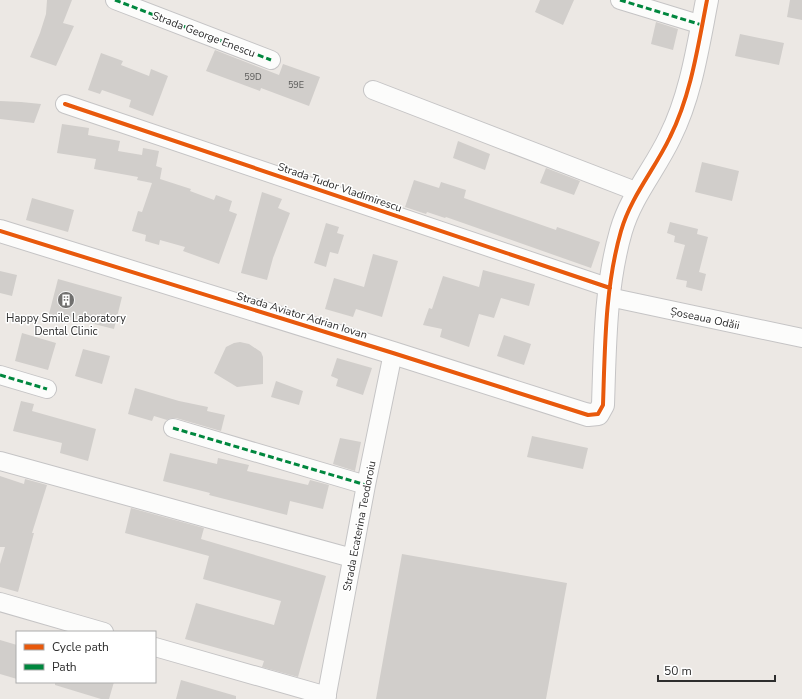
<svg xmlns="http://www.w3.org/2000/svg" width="802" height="699" font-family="'Nunito Sans',sans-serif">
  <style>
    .building { fill: #d1cecb }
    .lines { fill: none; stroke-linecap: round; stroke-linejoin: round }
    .street-casing { stroke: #c5c4c5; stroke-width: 20 }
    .secondary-casing { stroke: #c5c4c5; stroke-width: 24 }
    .street { stroke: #fcfcfb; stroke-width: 18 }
    .secondary { stroke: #fcfcfb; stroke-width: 22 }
    .quiet { stroke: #00873e; stroke-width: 3; stroke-dasharray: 6 3; stroke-linecap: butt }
    .cycleway-casing { stroke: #fff; stroke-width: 6 }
    .cycleway { stroke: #e8590c; stroke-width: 4 }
    .labels { text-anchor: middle; stroke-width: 3; stroke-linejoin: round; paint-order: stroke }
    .number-label { font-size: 9px; fill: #585857 }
    .street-label { font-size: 11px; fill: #2e2e2e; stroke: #fff }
    .poi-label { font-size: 11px; fill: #2e2e2e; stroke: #fff }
  </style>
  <rect width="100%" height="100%" fill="#ece8e4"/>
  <!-- building -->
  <path class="building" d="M 47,0 L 72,0 L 63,23 L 74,26 L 56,66 L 30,57 L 40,33 L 46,14 Z
    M 540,0 L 574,0 L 563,25 L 535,12 Z
    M 790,0 L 802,0 L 802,20 L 787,17 Z
    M 656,22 L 678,29 L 673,50 L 651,44 Z
    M 740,34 L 784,43 L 779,65 L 735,56 Z
    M 215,50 L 279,75 L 283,64 L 320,77 L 309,106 L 261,88 L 260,91 L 206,71 Z
    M 101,53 L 123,61 L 121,65 L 149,76 L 151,69 L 168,76 L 153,116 L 129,107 L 131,100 L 102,90 L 100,94 L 88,90 Z
    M 0,101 L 21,102 L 41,104 L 34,123 L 0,119 Z
    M 62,124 L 89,128 L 88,135 L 120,141 L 118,151 L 142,155 L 143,148 L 159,151 L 156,166 L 162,168 L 160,179 L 191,189 L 190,191 L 214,200 L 216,195 L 232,201 L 229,211 L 237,214 L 219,264 L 183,251 L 185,247 L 160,240 L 159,245 L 145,241 L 146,235 L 132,231 L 138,211 L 142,212 L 152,183 L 137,180 L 138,177 L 94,169 L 96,159 L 57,153 Z
    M 458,141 L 490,154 L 485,170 L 453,158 Z
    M 702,162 L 739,171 L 732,201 L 695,192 Z
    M 546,168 L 580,181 L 574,195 L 540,183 Z
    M 414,180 L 439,188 L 441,182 L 466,190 L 464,198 L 556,230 L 557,227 L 600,242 L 591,268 L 446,217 L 445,218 L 427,212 L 426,214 L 405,207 Z
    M 262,192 L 282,199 L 278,208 L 290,213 L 273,258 L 267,280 L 241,273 Z
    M 32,198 L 74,210 L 68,232 L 26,220 Z
    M 670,222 L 698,229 L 697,234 L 708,237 L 699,272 L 706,274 L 702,291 L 686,287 L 687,281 L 676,279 L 685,245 L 674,242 L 675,236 L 667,233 Z
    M 326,223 L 339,227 L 337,233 L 344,235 L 338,254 L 330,252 L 326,267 L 314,263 Z
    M 373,254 L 398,261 L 382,317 L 356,309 L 353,317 L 325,309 L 334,278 L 364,287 Z
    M 483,270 L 535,284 L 529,306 L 501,298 L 494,318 L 479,314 L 469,347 L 440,337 L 442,329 L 423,325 L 429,308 L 432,309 L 443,276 L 479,287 Z
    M 0,271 L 17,275 L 12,296 L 0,293 Z
    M 58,279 L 122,297 L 114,329 L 74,319 L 74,321 L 49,314 Z
    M 22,333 L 56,343 L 48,370 L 15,361 Z
    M 504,335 L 531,344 L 524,365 L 497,356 Z
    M 240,342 L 249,344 L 261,352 L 263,357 L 263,384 L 237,387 L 214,373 L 226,347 L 234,343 Z
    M 83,349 L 110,356 L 102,384 L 75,376 Z
    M 337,358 L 372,368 L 363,395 L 336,386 L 338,379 L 331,376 Z
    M 276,381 L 303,391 L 299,405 L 271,397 Z
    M 135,388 L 179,401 L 208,407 L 207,411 L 225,415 L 221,431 L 176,418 L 171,418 L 167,420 L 154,416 L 152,421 L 128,414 Z
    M 21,401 L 34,404 L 32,411 L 96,429 L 88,461 L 60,453 L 62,443 L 13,431 Z
    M 532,436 L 588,448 L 583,469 L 527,457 Z
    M 340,438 L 361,442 L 355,471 L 333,464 Z
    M 170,453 L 217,464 L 218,458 L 249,465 L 247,471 L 308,485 L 310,480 L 329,485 L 323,509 L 290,501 L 287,515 L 209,495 L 210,493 L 163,481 Z
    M 0,476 L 24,484 L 25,479 L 47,485 L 32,533 L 34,533 L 18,592 L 0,587 L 0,564 L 5,547 L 0,547 Z
    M 131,508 L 204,528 L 201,539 L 326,576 L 298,677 L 262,667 L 264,661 L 185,639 L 196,603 L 274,625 L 281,601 L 203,579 L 209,556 L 125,533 Z
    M 402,554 L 567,583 L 546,699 L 376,699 Z
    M 0,640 L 17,645 L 17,679 L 0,674 Z
    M 181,680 L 236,696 L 236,699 L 176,699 Z
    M 55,682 L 114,682 L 109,699 L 101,699 L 55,685 Z"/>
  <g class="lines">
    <!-- street casing -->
    <g class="street-casing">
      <path id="street" d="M 115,0 L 271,60
        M 620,0 L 702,25
        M 373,90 L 638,192
        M 65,104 L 610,288
        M 609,297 L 802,338
        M 0,375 L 47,389
        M 173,428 L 366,485
        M 0,461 L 352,558
        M 0,602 L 104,632
        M 155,647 L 327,696
        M 326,699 L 366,485 L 393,353"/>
    </g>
    <!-- secondary casing -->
    <g class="secondary-casing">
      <path id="secondary" d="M 0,231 L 393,353 L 588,415 L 598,414 L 603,405 C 605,346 605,287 621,231 C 631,196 655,169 670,137 C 691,95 698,46 707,0"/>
    </g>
    <!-- street -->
    <use href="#street" class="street"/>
    <!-- secondary -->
    <use href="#secondary" class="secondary"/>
    <!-- quiet -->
    <path class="quiet" d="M 115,0 L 271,60
      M 620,0 L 702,25
      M 0,375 L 47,389
      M 173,428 L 366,485"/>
    <!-- cycleway casing -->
    <g class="cycleway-casing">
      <path id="cycleway" d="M 65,104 L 610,288
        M 0,231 L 393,353 L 588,415 L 598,414 L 603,405 C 605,346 605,287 621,231 C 631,196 655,169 670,137 C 691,95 698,46 707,0"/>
    </g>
    <!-- cycleway -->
    <use href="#cycleway" class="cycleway"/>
  </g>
  <!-- icons -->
  <defs>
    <g id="building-disc" transform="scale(0.9)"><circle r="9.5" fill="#706f6e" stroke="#fff"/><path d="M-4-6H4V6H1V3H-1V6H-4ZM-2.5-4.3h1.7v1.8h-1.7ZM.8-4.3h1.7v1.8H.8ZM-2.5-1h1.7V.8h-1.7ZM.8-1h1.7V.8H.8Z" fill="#fff"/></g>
  </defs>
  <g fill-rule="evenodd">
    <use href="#building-disc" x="66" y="300"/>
  </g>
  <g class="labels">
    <!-- number labels -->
    <g class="number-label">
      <text x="253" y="80">59D</text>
      <text x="296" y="88">59E</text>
    </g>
    <!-- street labels -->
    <g class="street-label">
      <text transform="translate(204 34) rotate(21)" y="4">Strada George Enescu</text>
      <text transform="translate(340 187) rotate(19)" y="4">Strada Tudor Vladimirescu</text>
      <text transform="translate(302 315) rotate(17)" y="4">Strada Aviator Adrian Iovan</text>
      <text transform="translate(705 318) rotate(12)" y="4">Șoseaua Odăii</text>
      <text transform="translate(359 526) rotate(-79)" y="4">Strada Ecaterina Teodoroiu</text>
    </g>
    <!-- poi labels -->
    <g class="poi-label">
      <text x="66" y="322">Happy Smile Laboratory<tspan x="66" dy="13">Dental Clinic</tspan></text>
    </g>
  </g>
  <!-- legend -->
  <rect x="16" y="631" width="140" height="52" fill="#ffffff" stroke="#ababab"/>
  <rect x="24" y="644" width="20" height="6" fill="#e8590c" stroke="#ababab"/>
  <text x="52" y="651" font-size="12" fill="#2e2e2e">Cycle path</text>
  <rect x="24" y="664" width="20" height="6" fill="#00873e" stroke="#ababab"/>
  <text x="52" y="671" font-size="12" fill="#2e2e2e">Path</text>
  <!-- scale -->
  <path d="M658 675v6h117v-6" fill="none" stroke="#2e2e2e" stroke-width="2"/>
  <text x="664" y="675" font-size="12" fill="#2e2e2e" stroke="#ffffff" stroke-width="3" paint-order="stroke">50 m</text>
</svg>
